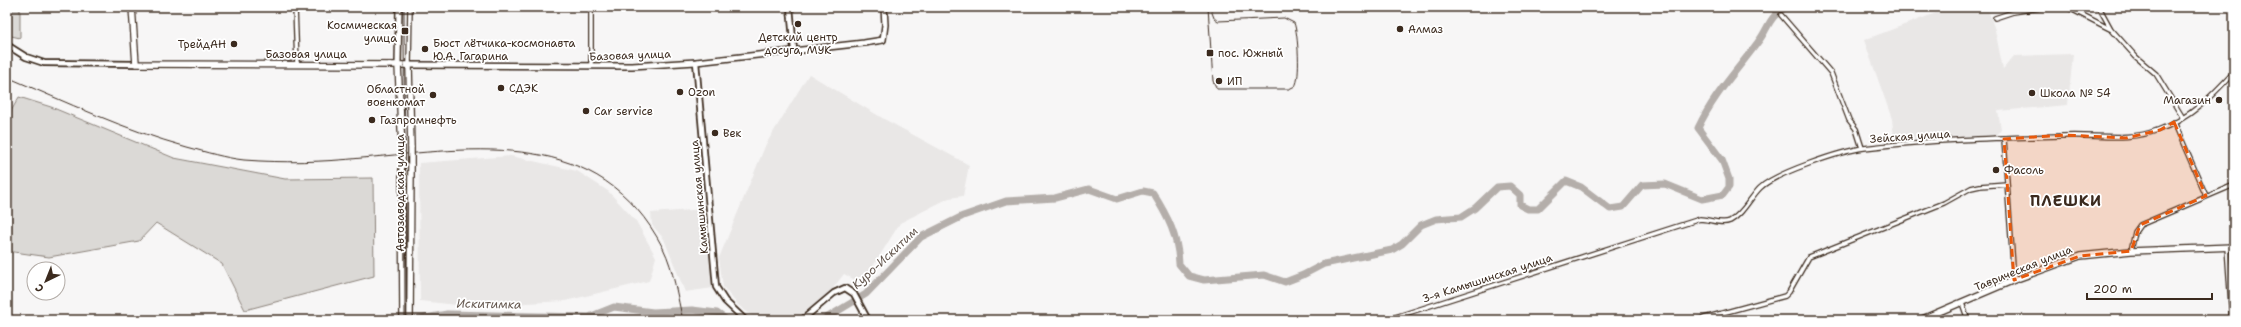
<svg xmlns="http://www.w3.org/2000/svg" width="2241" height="327" font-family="'Shantell Sans',sans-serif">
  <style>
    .built { fill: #e9e7e6 }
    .green { fill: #dbd9d6; stroke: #8b827a }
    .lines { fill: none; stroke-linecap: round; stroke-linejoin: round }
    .river { stroke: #b4aeaa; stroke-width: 7 }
    .minor-casing { stroke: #3b2a1e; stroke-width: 6 }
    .tertiary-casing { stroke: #3b2a1e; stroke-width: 8 }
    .secondary-casing { stroke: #3b2a1e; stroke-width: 8 }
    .primary-casing { stroke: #3b2a1e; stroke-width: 8 }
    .minor { stroke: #fff; stroke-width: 3.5 }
    .tertiary { stroke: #fff; stroke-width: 4.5 }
    .secondary { stroke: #fff; stroke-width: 5 }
    .primary { stroke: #fff; stroke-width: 5.5 }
    .tram { stroke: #3b2a1e; stroke-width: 1 }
    .rail { stroke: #3b2a1e; stroke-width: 1 }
    .primary-bridge-casing { stroke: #3b2a1e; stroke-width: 8; stroke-linecap: butt }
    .primary-bridge { stroke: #fff; stroke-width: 5.5 }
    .marked { fill: #e8590c; fill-opacity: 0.2; stroke: #e8590c; stroke-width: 3; stroke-dasharray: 8 5; stroke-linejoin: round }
    .poi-dot { fill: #3b2a1e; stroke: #fff; stroke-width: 1.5 }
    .labels { text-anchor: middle; stroke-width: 3.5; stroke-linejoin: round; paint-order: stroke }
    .poi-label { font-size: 11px; fill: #3b2a1e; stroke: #fff; text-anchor: start }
    .street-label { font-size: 11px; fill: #3b2a1e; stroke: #fff }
    .water-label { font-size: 12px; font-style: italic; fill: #65584f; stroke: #fff }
    .district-label { font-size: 15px; font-weight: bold; letter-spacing: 1px; fill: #3b2a1e; stroke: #fff }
  </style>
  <rect width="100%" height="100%" fill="#f7f6f6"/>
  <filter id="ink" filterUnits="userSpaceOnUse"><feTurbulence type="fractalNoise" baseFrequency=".025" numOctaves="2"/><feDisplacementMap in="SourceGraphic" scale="8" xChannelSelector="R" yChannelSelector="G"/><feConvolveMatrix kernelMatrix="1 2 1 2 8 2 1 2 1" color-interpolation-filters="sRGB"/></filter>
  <g filter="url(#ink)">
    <!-- built -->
    <path class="built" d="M 1952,7 L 1987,7 L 1995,30 L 2003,69 L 2014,56 L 2073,54 L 2068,105 L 1998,111 L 2001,130 L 1997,135 L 1894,139 L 1892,119 L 1864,40 Z
      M 809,74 L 884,119 L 969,165 L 963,196 L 949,198 L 900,223 L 862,284 L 844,274 L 826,297 L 796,320 L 757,320 L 738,305 L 723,287 L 719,258 L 766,144 Z
      M 511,156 L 577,171 L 608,191 L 636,221 L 656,257 L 649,281 L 565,301 L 466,306 L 420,301 L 419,163 Z
      M 705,209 L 713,288 L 685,292 L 664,239 L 652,225 L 651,213 Z"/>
    <!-- green -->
    <path class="green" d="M 7,7 L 20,7 L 20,38 L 7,35 Z
      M 19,97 L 51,107 L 174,158 L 285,179 L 373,178 L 374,276 L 245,310 L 222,264 L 156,223 L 139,241 L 49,257 L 7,251 L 7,113 L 10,113 Z"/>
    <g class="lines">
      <!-- river -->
      <path class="river" d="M 415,320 L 447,314 L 589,317 L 614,307 L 653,312 L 692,310 L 717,313 L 727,320
        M 823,320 L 866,294 L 921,237 L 963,216 L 1006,201 L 1055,198 L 1089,189 L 1117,199 L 1143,191 L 1153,193 C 1168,217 1178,236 1179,264 L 1189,276 L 1204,280 L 1264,275 L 1285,282 L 1303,275 L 1324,264 L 1392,250 L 1402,244 L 1421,225 L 1436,219 L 1461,217 L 1475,208 L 1497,187 L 1510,186 L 1520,195 L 1520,205 L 1528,209 L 1538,209 L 1566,181 L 1581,187 L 1610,209 L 1623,207 L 1642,185 L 1665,184 L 1702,199 L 1723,195 L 1729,187 L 1729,179 L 1722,160 L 1698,128 C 1714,94 1736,72 1758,42 C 1769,28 1768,17 1786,7"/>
      <!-- minor casing -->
      <g class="minor-casing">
        <path id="minor" d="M 295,7 L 297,64
          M 2067,7 L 2110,29
          M 2099,7 L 2111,29 L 2136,57 L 2156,74 L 2183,118
          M 1781,15 L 1831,73 L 1849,120 L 1856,129 L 1862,148
          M 1995,18 L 2013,12 L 2046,7
          M 409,65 L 410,7
          M 591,66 L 591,7
          M 2174,122 L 2206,196
          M 2004,139 L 2014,280
          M 2227,247 L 2232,320
          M 2131,251 L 2135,232 L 2140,225 L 2234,185
          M 1962,303 L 1968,320
          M 1386,320 L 1700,219 C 1709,219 1721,225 1730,221 C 1743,214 1750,198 1760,188 C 1775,173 1842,151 1864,148 C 1929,140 1997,138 2063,136 C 2096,134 2127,142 2158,130 C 2190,119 2212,96 2234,72
          M 1697,320 L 1785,296 L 1789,292 L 1809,257 L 1944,203 L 1971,188 L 1980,186 L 2007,184"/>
      </g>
      <!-- tertiary casing -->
      <g class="tertiary-casing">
        <path id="tertiary" d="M 790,7 L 794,50
          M 7,45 L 26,57 L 44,63 L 136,64
          M 696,62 L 716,287 L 725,301 L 745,320
          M 802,320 L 834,293 L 845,288 L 854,294 L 868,320"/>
      </g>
      <!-- secondary casing -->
      <g class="secondary-casing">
        <path id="secondary" d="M 398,65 L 399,7
          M 409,65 L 632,66 L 696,62 L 864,43 L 883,40 L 885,25 L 884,7"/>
      </g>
      <!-- primary casing -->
      <g class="primary-casing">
        <path id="primary" d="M 132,7 L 136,64 L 409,65 L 411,148
          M 398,65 L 402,148
          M 402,164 L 403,320
          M 410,320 L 411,164
          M 1920,320 L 2014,280 L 2080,256 L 2131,251 L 2234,247"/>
      </g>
      <!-- minor -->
      <use href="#minor" class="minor"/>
      <!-- tertiary -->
      <use href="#tertiary" class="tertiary"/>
      <!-- secondary -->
      <use href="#secondary" class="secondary"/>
      <!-- primary -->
      <use href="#primary" class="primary"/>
      <!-- tram -->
      <path class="tram" d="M 404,7 L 405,320
        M 1208,7 L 1213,81 L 1217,89 L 1289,89 L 1295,86 C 1301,79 1298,32 1294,23 L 1284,18 L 1218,21 L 1214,18 L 1210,7"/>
      <!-- rail -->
      <path class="rail" d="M 7,77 C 66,102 125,130 187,147 C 206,152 225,158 244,160 C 284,163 323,162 362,158 C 476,148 600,126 663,248 C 674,270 677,297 683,320"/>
      <!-- primary-bridge casing -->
      <g class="primary-bridge-casing">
        <path id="primary-bridge" d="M 411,148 L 411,164
          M 402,164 L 402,148"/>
      </g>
      <!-- primary-bridge -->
      <use href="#primary-bridge" class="primary-bridge"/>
    </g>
  </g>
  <!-- marked area -->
  <path class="marked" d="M 2174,122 L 2206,196 L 2140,225 L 2131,251 L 2080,256 L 2014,280 L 2004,139 L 2065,135 L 2126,138 L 2160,130 Z"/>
  <!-- markers -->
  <g class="poi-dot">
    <circle cx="798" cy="24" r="4"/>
    <circle cx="1400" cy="29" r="4"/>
    <rect x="401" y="27" width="8" height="8" rx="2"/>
    <circle cx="234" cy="44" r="4"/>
    <circle cx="425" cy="49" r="4"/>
    <rect x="1206" y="49" width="8" height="8" rx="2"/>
    <circle cx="1219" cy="81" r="4"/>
    <circle cx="501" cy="88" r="4"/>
    <circle cx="680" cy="92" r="4"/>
    <circle cx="2032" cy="93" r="4"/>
    <circle cx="433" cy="95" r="4"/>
    <circle cx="2219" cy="100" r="4"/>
    <circle cx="586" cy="111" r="4"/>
    <circle cx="372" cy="120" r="4"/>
    <circle cx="715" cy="133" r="4"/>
    <circle cx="1996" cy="170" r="4"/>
  </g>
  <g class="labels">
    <!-- poi labels -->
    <g class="poi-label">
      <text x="397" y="29" text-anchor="end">Космическая<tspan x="397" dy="13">улица</tspan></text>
      <text x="1408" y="33">Алмаз</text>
      <text x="798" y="41" text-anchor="middle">Детский центр<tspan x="798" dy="13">досуга, МУК</tspan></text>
      <text x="433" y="47">Бюст лётчика-космонавта<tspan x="433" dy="13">Ю.А. Гагарина</tspan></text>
      <text x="226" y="48" text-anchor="end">ТрейдАН</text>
      <text x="1218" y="57">пос. Южный</text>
      <text x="1227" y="85">ИП</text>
      <text x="509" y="92">СДЭК</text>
      <text x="425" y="93" text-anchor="end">Областной<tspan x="425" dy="13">военкомат</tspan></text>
      <text x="688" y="96">Ozon</text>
      <text x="2040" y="97">Школа № 54</text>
      <text x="2211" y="104" text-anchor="end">Магазин</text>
      <text x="594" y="115">Car service</text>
      <text x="380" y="124">Газпромнефть</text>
      <text x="723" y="137">Век</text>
      <text x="2004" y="174">Фасоль</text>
    </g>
    <!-- street labels -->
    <g class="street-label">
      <text x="306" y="58">Базовая улица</text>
      <text transform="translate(630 55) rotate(-2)" y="4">Базовая улица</text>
      <text transform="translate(1910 136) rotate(-4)" y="4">Зейская улица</text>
      <text transform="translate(400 193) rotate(-90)" y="4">Автозаводская улица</text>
      <text transform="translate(699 197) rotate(-95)" y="4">Камышинская улица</text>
      <text transform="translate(2023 268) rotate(-22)" y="4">Таврическая улица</text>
      <text transform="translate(1487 278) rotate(-18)" y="4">3-я Камышинская улица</text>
    </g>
    <!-- water labels -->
    <g class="water-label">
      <text transform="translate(885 258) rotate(-43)" y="4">Куро-Искитим</text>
      <text transform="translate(489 304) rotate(1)" y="4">Искитимка</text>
    </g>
    <!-- district labels -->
    <g class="district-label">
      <text x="2066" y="206">ПЛЕШКИ</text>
    </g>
  </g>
  <!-- margin -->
  <rect width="2241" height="327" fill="none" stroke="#fff" stroke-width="24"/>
  <rect x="12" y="12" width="2217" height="303" fill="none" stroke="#3b2a1e" stroke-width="1.5" filter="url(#ink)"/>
  <!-- north arrow -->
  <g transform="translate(46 281) rotate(223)"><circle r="19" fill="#ffffff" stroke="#b1aaa5"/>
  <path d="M0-3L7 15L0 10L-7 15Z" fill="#3b2a1e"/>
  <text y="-6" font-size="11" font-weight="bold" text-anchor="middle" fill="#3b2a1e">С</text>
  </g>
  <!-- scale -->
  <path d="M2087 293v6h125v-6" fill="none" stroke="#3b2a1e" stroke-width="2"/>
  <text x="2093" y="293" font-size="12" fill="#3b2a1e" stroke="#ffffff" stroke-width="3" paint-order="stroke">200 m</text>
</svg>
